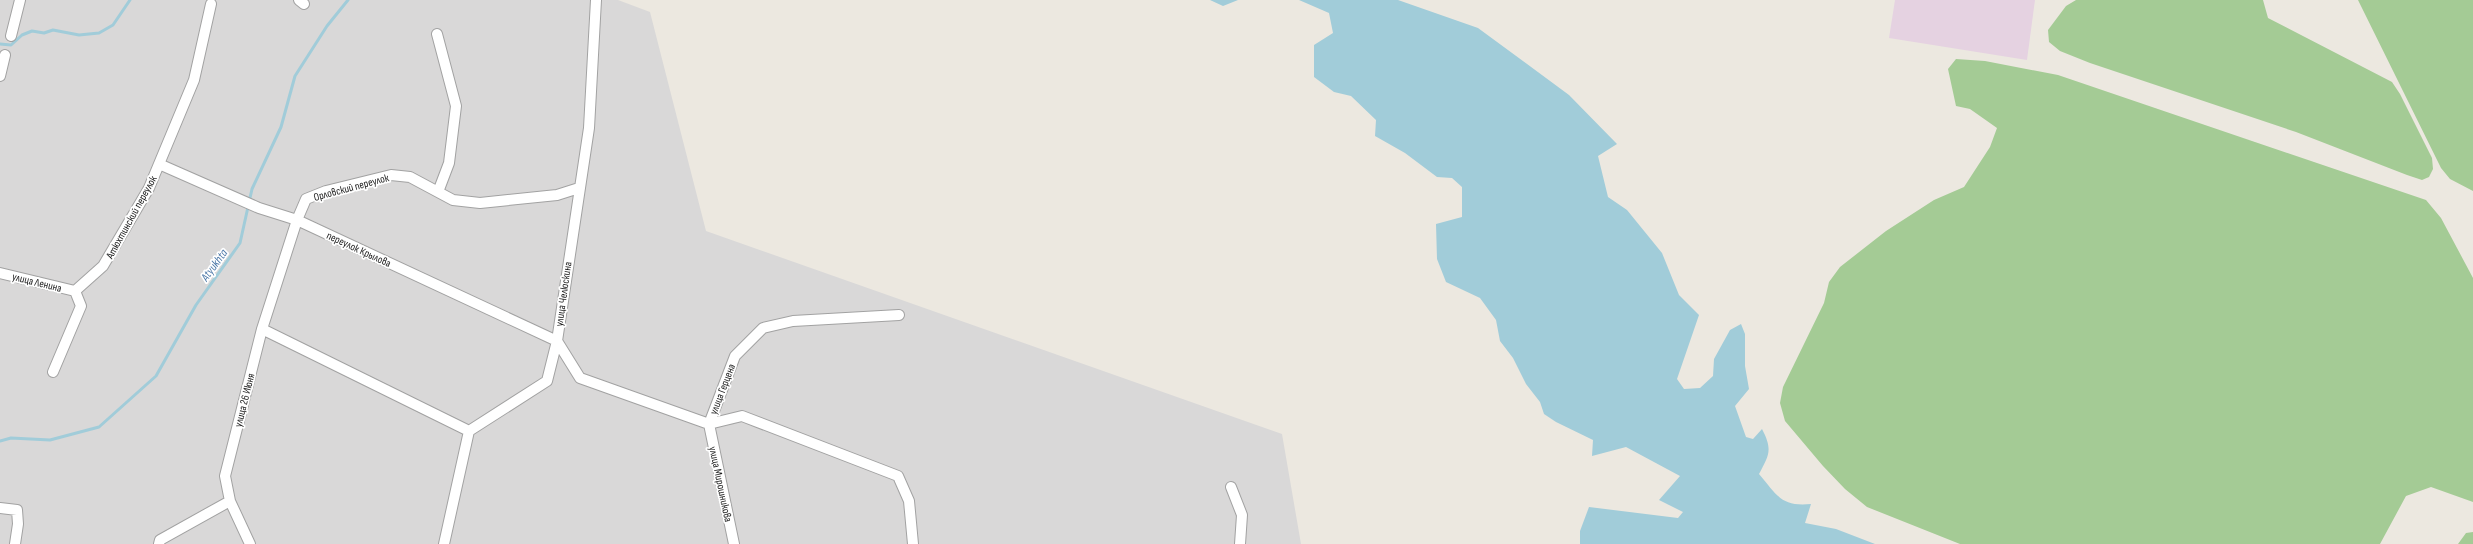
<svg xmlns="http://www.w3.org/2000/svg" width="2473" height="544" font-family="'Sofia Sans Condensed',sans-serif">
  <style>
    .residential { fill: #d9d8d8 }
    .industrial { fill: #e5d2e1 }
    .forest { fill: #a4cb95 }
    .water { fill: #a1ccd9 }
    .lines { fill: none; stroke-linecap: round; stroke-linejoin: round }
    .stream { stroke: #a1ccd9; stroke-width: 3 }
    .street-casing { stroke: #a2a2a2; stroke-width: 12 }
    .street { stroke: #fff; stroke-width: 10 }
    .labels { text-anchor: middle; stroke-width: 3.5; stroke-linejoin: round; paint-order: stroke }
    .street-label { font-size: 11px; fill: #1b1b1b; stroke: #fff }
    .water-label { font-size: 12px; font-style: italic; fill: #4b77a7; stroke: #fff }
  </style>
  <rect width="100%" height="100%" fill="#ece8e0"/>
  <!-- residential -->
  <path class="residential" d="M 0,0 L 618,0 L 650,12 L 706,231 L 1282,434 L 1301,544 L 0,544 Z"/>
  <!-- industrial -->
  <path class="industrial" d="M 1895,0 L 2035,0 L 2027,60 L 1889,38 Z"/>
  <!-- forest -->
  <path class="forest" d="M 2076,0 L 2263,0 L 2268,18 L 2392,82 L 2400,94 L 2432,158 L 2433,169 L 2429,177 L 2422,180 L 2407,175 L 2296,132 L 2090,63 L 2060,51 L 2049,42 L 2048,30 L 2066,6 Z
    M 2358,0 L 2473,0 L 2473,191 L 2450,179 L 2441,168 Z
    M 1956,59 L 1985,61 L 2058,75 L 2426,200 L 2441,218 L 2473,278 L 2473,502 L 2431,487 L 2406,496 L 2380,544 L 1960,544 L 1867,507 L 1845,489 L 1823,466 L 1785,421 L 1780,403 L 1783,387 L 1824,303 L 1829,282 L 1840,267 L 1886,231 L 1934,200 L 1964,187 L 1990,147 L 1997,128 L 1970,109 L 1956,106 L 1948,69 Z
    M 2473,532 L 2473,544 L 2458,544 L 2466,533 Z"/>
  <!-- water -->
  <path class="water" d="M 1210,0 L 1238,0 L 1223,6 Z
    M 1299,0 L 1398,0 L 1478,28 L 1569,95 L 1617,144 L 1598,156 L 1608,197 L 1627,210 L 1662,253 L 1679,295 L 1699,315 L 1677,379 L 1684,389 L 1700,388 L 1713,376 L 1714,359 L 1730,330 L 1741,324 L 1745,334 L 1745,366 L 1749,389 L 1735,406 L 1746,437 L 1753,439 L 1762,429 C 1773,450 1769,455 1759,474 C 1777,495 1781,507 1811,504 L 1805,523 L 1836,529 L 1875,544 L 1580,544 L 1580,531 L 1589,507 L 1678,518 L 1683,512 L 1659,500 L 1680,476 L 1626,447 L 1592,456 L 1593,440 L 1556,422 L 1544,414 L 1540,402 L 1526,384 L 1513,358 L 1500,341 L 1496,320 L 1480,298 L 1446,282 L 1437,259 L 1436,224 L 1462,217 L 1462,187 L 1452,178 L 1437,177 L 1405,153 L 1375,136 L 1376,120 L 1351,96 L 1334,92 L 1314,77 L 1314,45 L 1333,33 L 1329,13 Z"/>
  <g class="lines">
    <!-- stream -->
    <path class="stream" d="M 0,44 L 11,45 L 22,35 L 32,31 L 44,33 L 53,30 L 79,35 L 99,33 L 113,25 L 130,0
      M 0,441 L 11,438 L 50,440 L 99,427 L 156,376 L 196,305 L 240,243 L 252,189 L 281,127 L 295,76 L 327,26 L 348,0"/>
    <!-- street casing -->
    <g class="street-casing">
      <path id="street" d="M 299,0 L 304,4
        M 437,34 L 456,106 L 449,163 L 438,192
        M 11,36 L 20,0
        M 0,76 L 5,55
        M 159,164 L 259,208 L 297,220 L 557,341 L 580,378 L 709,424
        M 0,273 L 75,291
        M 262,329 L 469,431
        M 53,372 L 81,306 L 75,291 L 103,266 L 149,188 L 194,80 L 211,4
        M 709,424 L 742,416 L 898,476 L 909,501 L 913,544
        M 709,424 L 735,356 L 763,328 L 793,321 L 899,315
        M 709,424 L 734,544
        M 1231,487 L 1242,515 L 1240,544
        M 230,501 L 250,544
        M 0,508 L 17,510 L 18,524 L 15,544
        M 159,544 L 160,540 L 230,501 L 225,476 L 262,329 L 297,220 L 306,199 L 326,191 L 391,175 L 410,177 L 453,200 L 480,203 L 557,195 L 579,188
        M 444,544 L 469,431 L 547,381 L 557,341 L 589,128 L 596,0"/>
    </g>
    <!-- street -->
    <use href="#street" class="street"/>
  </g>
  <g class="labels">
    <!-- street labels -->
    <g class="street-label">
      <text transform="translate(351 187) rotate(-15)" y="4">Орловский переулок</text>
      <text transform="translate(131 217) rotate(-61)" y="4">Атюхтинский переулок</text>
      <text transform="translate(359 249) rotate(25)" y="4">переулок Крылова</text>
      <text transform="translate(37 282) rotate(14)" y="4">улица Ленина</text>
      <text transform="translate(563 294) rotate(-82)" y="4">улица Челюскина</text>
      <text transform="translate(722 389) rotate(-69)" y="4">улица Герцена</text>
      <text transform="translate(244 400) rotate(-76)" y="4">улица 26 Июня</text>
      <text transform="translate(721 484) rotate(78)" y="4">улица Мирошникова</text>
    </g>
    <!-- water labels -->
    <g class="water-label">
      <text transform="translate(214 265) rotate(-54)" y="4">Atyukhta</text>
    </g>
  </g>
</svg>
